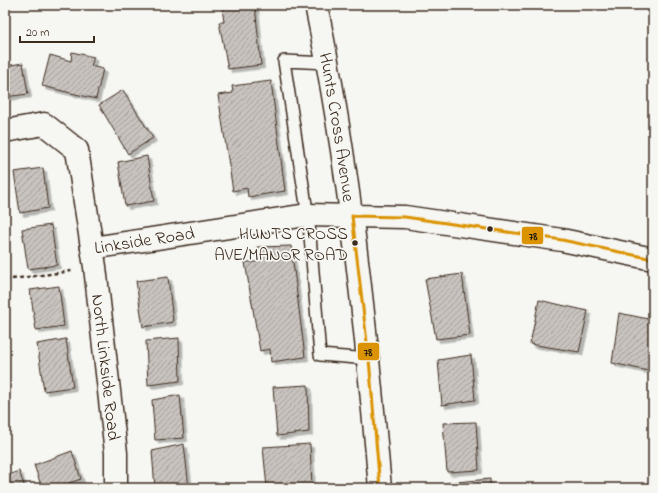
<svg xmlns="http://www.w3.org/2000/svg" width="658" height="493" font-family="'Indie Flower',sans-serif">
  <style>
    .building { fill: url(#building-hatch); stroke: #3b2a1e; filter: url(#shadow) }
    .lines { fill: none; stroke-linecap: round; stroke-linejoin: round }
    .service-casing { stroke: #3b2a1e; stroke-width: 14 }
    .minor-casing { stroke: #3b2a1e; stroke-width: 25 }
    .tertiary-casing { stroke: #3b2a1e; stroke-width: 25 }
    .path { stroke: #3b2a1e; stroke-width: 2.5; stroke-dasharray: 4 3; stroke-linecap: butt }
    .service { stroke: #f6f6f2; stroke-width: 11 }
    .minor { stroke: #f6f6f2; stroke-width: 22 }
    .tertiary { stroke: #f6f6f2; stroke-width: 22 }
    .bus-1-casing { stroke: #f6f6f2; stroke-width: 6 }
    .bus-1 { stroke: #db9304; stroke-width: 3 }
    .bus-dot { fill: #3b2a1e; stroke: #f6f6f2; stroke-width: 1.5 }
    .labels { text-anchor: middle; stroke-width: 3.5; stroke-linejoin: round; paint-order: stroke }
    .bus-label { font-size: 17px; fill: #3b2a1e; stroke: #f6f6f2; text-anchor: end }
    .street-label { font-size: 18px; fill: #3b2a1e; stroke: #f6f6f2 }
    .line-badge { stroke: #f6f6f2; stroke-width: 1.5 }
    .pale-badge-label { font-size: 11px; text-anchor: middle; font-weight: bold; fill: #111 }
  </style>
  <defs>
    <pattern id="building-hatch" width="6" height="6" patternUnits="userSpaceOnUse"><rect width="6" height="6" fill="#c8c3be"/><path d="M-1 1l2-2M0 6l6-6M5 7l2-2" fill="none" stroke="#a49f9a"/></pattern>
    <filter id="shadow"><feDropShadow dx="3.5" dy="3.5" stdDeviation="0" flood-color="#0004"/></filter>
  </defs>
  <rect width="100%" height="100%" fill="#f6f6f2"/>
  <filter id="ink" filterUnits="userSpaceOnUse"><feTurbulence type="fractalNoise" baseFrequency=".025" numOctaves="2"/><feDisplacementMap in="SourceGraphic" scale="8" xChannelSelector="R" yChannelSelector="G"/><feConvolveMatrix kernelMatrix="1 2 1 2 8 2 1 2 1" color-interpolation-filters="sRGB"/></filter>
  <g filter="url(#ink)">
    <!-- building -->
    <path class="building" d="M 255,5 L 261,65 L 228,69 L 219,22 L 224,22 L 222,8 Z
      M 72,52 L 94,57 L 91,66 L 103,69 L 96,99 L 42,86 L 50,55 L 71,61 Z
      M 23,63 L 28,94 L 5,97 L 5,66 Z
      M 271,81 L 285,191 L 248,197 L 247,188 L 233,191 L 218,95 L 233,93 L 232,86 Z
      M 123,90 L 153,138 L 128,154 L 99,105 Z
      M 147,156 L 154,201 L 125,206 L 118,162 Z
      M 43,168 L 48,208 L 20,213 L 14,172 Z
      M 51,225 L 57,265 L 28,269 L 22,229 Z
      M 291,246 L 305,357 L 271,362 L 270,349 L 260,351 L 245,262 L 258,262 L 257,247 Z
      M 462,274 L 470,335 L 436,339 L 425,279 Z
      M 168,277 L 173,322 L 143,327 L 136,281 Z
      M 59,286 L 64,326 L 36,330 L 30,290 Z
      M 539,300 L 588,311 L 579,352 L 530,344 Z
      M 619,313 L 653,320 L 653,372 L 612,363 Z
      M 179,338 L 180,381 L 148,385 L 146,341 Z
      M 66,339 L 73,387 L 44,391 L 37,344 Z
      M 471,355 L 475,400 L 442,405 L 438,360 Z
      M 308,385 L 309,432 L 277,436 L 273,387 Z
      M 180,395 L 184,438 L 155,440 L 152,400 Z
      M 476,422 L 479,470 L 447,472 L 443,423 Z
      M 184,444 L 189,488 L 155,488 L 152,451 Z
      M 310,444 L 312,488 L 267,488 L 263,447 Z
      M 72,451 L 81,479 L 54,488 L 42,488 L 34,465 Z
      M 19,471 L 25,488 L 5,488 L 5,476 Z
      M 490,479 L 490,488 L 446,488 L 445,483 Z"/>
    <g class="lines">
      <!-- service casing -->
      <g class="service-casing">
        <path id="service" d="M 328,63 L 284,61 L 309,224 L 320,355 L 369,359"/>
      </g>
      <!-- minor casing -->
      <g class="minor-casing">
        <g id="minor">
          <path id="s1" d="M 5,131 L 44,124 L 77,150 L 95,267 L 116,453 L 116,488"/>
          <path id="s2" d="M 92,248 L 307,215 L 352,216"/>
        </g>
      </g>
      <!-- tertiary casing -->
      <g class="tertiary-casing">
        <g id="tertiary">
          <path id="s3" d="M 316,5 C 349,164 366,326 380,488"/>
          <path d="M 352,216 L 405,217 L 562,240 L 653,259"/>
        </g>
      </g>
      <!-- path -->
      <path class="path" d="M 5,280 L 72,271"/>
      <!-- service -->
      <use href="#service" class="service"/>
      <!-- minor -->
      <use href="#minor" class="minor"/>
      <!-- tertiary -->
      <use href="#tertiary" class="tertiary"/>
      <!-- bus-1 casing -->
      <g class="bus-1-casing">
        <path id="bus-1" d="M 352,216 L 405,217 L 562,240 L 653,259
          M 352,216 L 369,359 L 380,488"/>
      </g>
      <!-- bus-1 -->
      <use href="#bus-1" class="bus-1"/>
    </g>
  </g>
  <!-- markers -->
  <g class="bus-dot">
    <circle cx="490" cy="229" r="3.5"/>
    <circle cx="355" cy="243" r="3.5"/>
  </g>
  <g class="labels">
    <!-- bus labels -->
    <g class="bus-label">
      <text x="348" y="239">HUNTS CROSS<tspan x="348" dy="21">AVE/MANOR ROAD</tspan></text>
    </g>
    <!-- street labels -->
    <g class="street-label">
      <text dy="6" stroke="none"><textPath href="#s3" startOffset="124">Hunts Cross Avenue</textPath></text>
      <text dy="6" stroke="none"><textPath href="#s2" startOffset="53">Linkside Road</textPath></text>
      <text dy="6" stroke="none"><textPath href="#s1" startOffset="301">North Linkside Road</textPath></text>
    </g>
  </g>
  <g class="line-badge">
    <rect x="521" y="226" width="23" height="19" rx="4" fill="#db9304"/>
    <rect x="357" y="342" width="23" height="19" rx="4" fill="#db9304"/>
  </g>
  <g class="pale-badge-label">
    <text x="533" y="240">78</text>
    <text x="368" y="356">78</text>
  </g>
  <!-- margin -->
  <rect width="658" height="493" fill="none" stroke="#f6f6f2" stroke-width="20"/>
  <rect x="10" y="10" width="638" height="473" fill="none" stroke="#3b2a1e" stroke-width="1.5" filter="url(#ink)"/>
  <!-- scale -->
  <path d="M20 36v6h74v-6" fill="none" stroke="#3b2a1e" stroke-width="2"/>
  <text x="26" y="36" font-size="12" fill="#3b2a1e" stroke="#f6f6f2" stroke-width="3" paint-order="stroke">20 m</text>
</svg>
